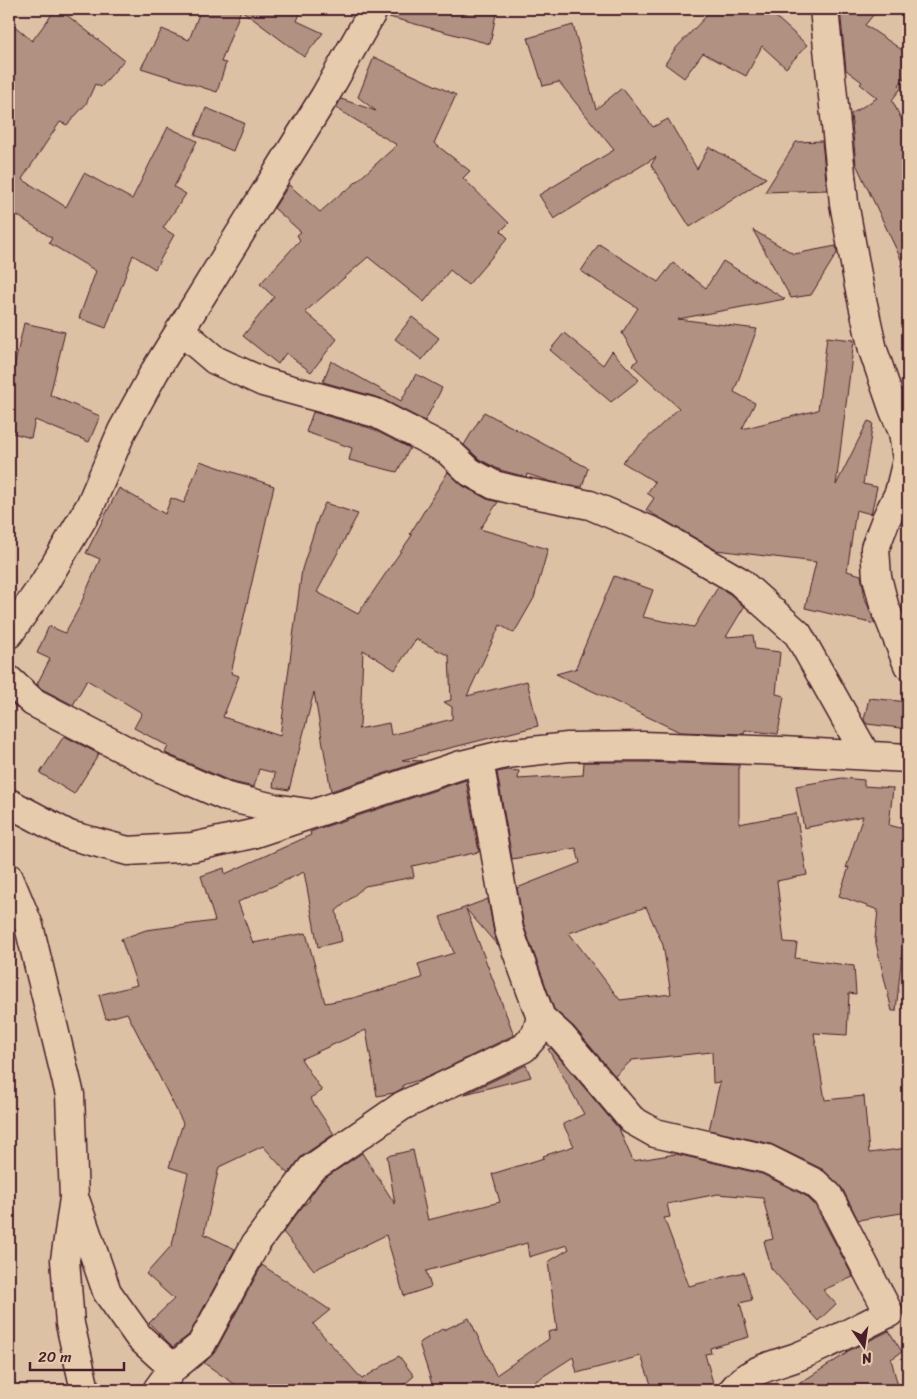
<svg xmlns="http://www.w3.org/2000/svg" width="917" height="1399" font-family="Sriracha,sans-serif">
  <style>
    .building { fill: #b19181; stroke: #4a1f2b; fill-rule: evenodd }
    .lines { fill: none; stroke-linecap: round; stroke-linejoin: round }
    .minor-casing { stroke: #4a1f2b; stroke-width: 31 }
    .minor { stroke: #e6cbad; stroke-width: 28 }
  </style>
  <rect width="100%" height="100%" fill="#ddc1a5"/>
  <filter id="ink" filterUnits="userSpaceOnUse"><feTurbulence type="fractalNoise" baseFrequency=".02" numOctaves="2"/><feDisplacementMap in="SourceGraphic" scale="10" xChannelSelector="R" yChannelSelector="G"/><feConvolveMatrix kernelMatrix="1 2 1 2 8 2 1 2 1" color-interpolation-filters="sRGB"/></filter>
  <g filter="url(#ink)">
    <!-- building -->
    <path class="building" d="M 56,9 L 59,9 L 124,60 L 101,87 L 95,84 L 86,104 L 67,125 L 60,122 L 22,179 L 66,207 L 84,173 L 132,199 L 168,127 L 197,141 L 174,187 L 186,194 L 163,228 L 174,235 L 155,269 L 133,255 L 106,328 L 79,318 L 96,271 L 49,243 L 52,238 L 9,210 L 9,21 L 32,41 Z
      M 201,9 L 302,9 L 297,21 L 323,33 L 304,57 L 241,10 L 221,62 L 226,63 L 217,92 L 141,68 L 162,29 L 189,40 Z
      M 390,9 L 497,9 L 490,44 L 389,17 Z
      M 713,9 L 767,9 L 807,45 L 786,68 L 762,46 L 746,76 L 703,53 L 684,78 L 665,64 L 675,49 Z
      M 840,9 L 878,9 L 865,25 L 908,54 L 908,72 L 899,85 L 902,87 L 892,100 L 908,133 L 908,274 L 856,164 L 851,114 L 877,98 L 860,84 L 862,82 L 846,70 Z
      M 573,25 L 596,109 L 622,88 L 653,127 L 668,119 L 697,169 L 709,147 L 766,178 L 690,227 L 651,165 L 656,157 L 554,219 L 539,195 L 614,150 L 559,82 L 543,86 L 528,38 Z
      M 374,57 L 456,95 L 434,143 L 470,171 L 463,178 L 509,223 L 501,231 L 508,238 L 468,285 L 450,270 L 424,302 L 368,257 L 305,312 L 337,339 L 311,372 L 286,353 L 278,364 L 243,336 L 274,297 L 260,284 L 300,240 L 297,235 L 301,232 L 274,208 L 289,185 L 320,212 L 345,190 L 346,191 L 397,145 L 336,108 L 341,99 L 376,111 L 358,97 Z
      M 206,108 L 244,123 L 233,151 L 195,135 Z
      M 822,141 L 827,190 L 765,192 L 796,142 Z
      M 753,230 L 794,254 L 836,246 L 837,253 L 811,295 L 791,298 Z
      M 599,244 L 658,282 L 673,263 L 706,288 L 723,261 L 785,299 L 678,319 L 757,329 L 734,392 L 755,403 L 742,429 L 818,410 L 827,337 L 854,340 L 836,485 L 868,421 L 873,423 L 863,484 L 877,487 L 871,514 L 856,510 L 847,571 L 861,575 L 865,598 L 875,624 L 805,608 L 816,562 L 716,550 L 646,510 L 654,498 L 647,493 L 655,482 L 622,462 L 679,408 L 632,365 L 638,360 L 622,333 L 638,308 L 581,271 Z
      M 412,317 L 439,338 L 422,360 L 395,339 Z
      M 24,323 L 65,332 L 50,395 L 100,416 L 89,442 L 35,420 L 31,438 L 9,432 L 9,390 Z
      M 564,333 L 603,365 L 612,351 L 639,380 L 611,402 L 550,350 Z
      M 331,361 L 401,401 L 416,374 L 442,388 L 425,421 L 380,398 L 323,382 Z
      M 313,412 L 370,428 L 410,448 L 397,472 L 349,460 L 352,448 L 306,432 Z
      M 484,412 L 588,468 L 582,487 L 552,482 L 527,474 L 526,477 L 500,470 L 479,459 L 464,445 Z
      M 200,461 L 274,486 L 231,673 L 239,676 L 223,717 L 280,736 L 302,569 L 319,516 L 325,503 L 358,514 L 317,592 L 358,614 L 412,535 L 410,534 L 448,472 L 463,486 L 487,499 L 498,502 L 480,529 L 548,549 L 534,598 L 514,633 L 500,625 L 467,696 L 527,681 L 538,726 L 402,760 L 422,761 L 331,791 L 314,692 L 289,790 L 273,787 L 275,773 L 259,769 L 254,787 L 232,782 L 165,753 L 168,746 L 134,728 L 142,713 L 87,680 L 73,705 L 42,689 L 37,684 L 50,659 L 37,653 L 49,626 L 65,633 L 79,608 L 100,559 L 86,553 L 119,488 L 165,514 L 171,498 L 184,503 ZM 416,639 L 449,656 L 451,700 L 444,702 L 452,707 L 452,719 L 391,735 L 389,723 L 358,729 L 360,726 L 363,650 L 395,670 Z
      M 614,576 L 653,590 L 643,617 L 694,627 L 718,587 L 730,594 L 744,607 L 726,637 L 753,635 L 755,649 L 780,652 L 776,694 L 784,696 L 778,734 L 745,730 L 744,734 L 680,732 L 556,674 L 578,668 L 576,667 Z
      M 869,698 L 908,702 L 908,729 L 867,724 L 864,720 Z
      M 64,736 L 99,754 L 74,794 L 40,773 Z
      M 584,762 L 642,762 L 739,765 L 739,824 L 796,813 L 807,875 L 777,881 L 784,942 L 797,943 L 795,958 L 854,966 L 856,994 L 849,993 L 847,1035 L 814,1033 L 825,1100 L 864,1096 L 869,1153 L 908,1148 L 908,1212 L 858,1220 L 842,1188 L 822,1169 L 771,1144 L 709,1130 L 720,1082 L 713,1083 L 712,1052 L 632,1060 L 615,1076 L 574,1027 L 554,1009 L 524,926 L 517,888 L 580,863 L 576,848 L 512,859 L 497,772 L 508,770 L 519,771 L 518,779 L 583,775 ZM 646,907 L 663,945 L 671,994 L 620,1000 L 569,933 Z
      M 842,778 L 864,780 L 864,786 L 893,788 L 889,825 L 908,830 L 908,896 L 896,1011 L 892,1011 L 875,939 L 878,910 L 839,896 L 849,867 L 846,868 L 863,816 L 804,828 L 796,786 Z
      M 466,780 L 479,852 L 412,866 L 414,877 L 365,886 L 336,911 L 342,941 L 318,947 L 304,872 L 238,902 L 253,943 L 306,933 L 325,1003 L 353,998 L 422,978 L 418,964 L 454,953 L 440,917 L 488,899 L 494,933 L 498,946 L 466,909 L 514,1035 L 428,1077 L 403,1085 L 403,1088 L 394,1093 L 377,1096 L 366,1030 L 301,1059 L 322,1091 L 310,1098 L 334,1134 L 302,1156 L 288,1174 L 263,1146 L 219,1167 L 204,1234 L 235,1249 L 189,1335 L 173,1347 L 149,1323 L 174,1299 L 146,1274 L 172,1245 L 188,1173 L 169,1167 L 183,1123 L 127,1013 L 106,1019 L 99,995 L 137,985 L 121,939 L 146,930 L 215,921 L 201,876 L 224,868 L 225,874 L 311,835 L 310,832 L 318,829 Z
      M 551,1048 L 619,1129 L 633,1161 L 676,1154 L 762,1174 L 806,1196 L 815,1205 L 853,1277 L 823,1290 L 836,1304 L 818,1321 L 771,1268 L 764,1241 L 773,1239 L 763,1198 L 718,1194 L 667,1204 L 670,1217 L 664,1218 L 689,1286 L 744,1272 L 752,1300 L 740,1303 L 749,1337 L 710,1348 L 711,1353 L 705,1354 L 715,1390 L 653,1390 L 641,1356 L 577,1373 L 573,1357 L 522,1390 L 434,1390 L 419,1343 L 444,1328 L 444,1330 L 469,1318 L 496,1375 L 549,1339 L 548,1332 L 557,1330 L 548,1262 L 569,1249 L 567,1245 L 529,1257 L 527,1243 L 426,1271 L 431,1287 L 404,1296 L 386,1235 L 314,1270 L 283,1232 L 303,1206 L 310,1200 L 309,1198 L 322,1180 L 362,1153 L 395,1204 L 387,1156 L 413,1150 L 428,1220 L 500,1202 L 492,1174 L 544,1158 L 543,1156 L 574,1146 L 563,1124 L 584,1114 L 548,1049 Z
      M 526,1065 L 531,1077 L 465,1094 Z
      M 262,1265 L 330,1310 L 313,1324 L 362,1379 L 399,1356 L 414,1376 L 398,1390 L 243,1390 L 204,1363 L 215,1352 Z
      M 889,1331 L 902,1352 L 891,1359 L 899,1390 L 789,1390 L 847,1353 L 846,1352 Z"/>
    <g class="lines">
      <!-- minor casing -->
      <g class="minor-casing">
        <path id="minor" d="M 824,9 L 844,203 L 859,286 L 873,350 L 893,408 L 903,432 L 907,460 L 899,493 L 886,519 L 875,548 L 877,577 L 884,605 L 908,665
          M 180,330 L 215,360 L 263,382 L 376,413 L 447,450 L 470,472 L 494,485 L 514,490 L 590,505 L 656,533 L 739,581 L 798,634 L 866,755
          M 9,634 L 45,582 L 90,506 L 122,431 L 155,371 L 325,96 L 374,9
          M 9,680 L 33,702 L 160,768 L 227,797 L 274,808 L 308,813
          M 9,803 L 69,835 L 128,851 L 193,847 L 252,834 L 403,784 L 461,765 L 506,754 L 568,747 L 642,746 L 782,751 L 908,758
          M 9,878 L 29,926 L 70,1095 L 74,1198 L 65,1260 L 70,1324 L 85,1390
          M 541,1018 L 562,1037 L 632,1120 L 655,1133 L 767,1159 L 815,1183 L 828,1195 L 889,1313 C 858,1328 826,1346 794,1358 C 771,1366 749,1370 733,1390
          M 76,1202 L 107,1292 L 139,1337 L 173,1368
          M 157,1390 L 173,1368 L 201,1345 L 256,1243 L 311,1169 L 402,1106 L 524,1048 L 536,1034 L 541,1018 L 509,930 L 479,761"/>
      </g>
      <!-- minor -->
      <use href="#minor" class="minor"/>
    </g>
  </g>
  <!-- margin -->
  <rect width="917" height="1399" fill="none" stroke="#e6cbad" stroke-width="30"/>
  <rect x="15" y="15" width="887" height="1369" fill="none" stroke="#4a1f2b" stroke-width="2" filter="url(#ink)"/>
  <!-- north arrow -->
  <g transform="translate(864 1346) rotate(167)" stroke="#e6cbad" stroke-width="4" paint-order="stroke">
  <path d="M0-4L9 19L0 12L-9 19Z" fill="#4a1f2b"/>
  <text y="-8" font-size="14" font-weight="bold" text-anchor="middle" fill="#4a1f2b">N</text>
  </g>
  <!-- scale -->
  <path d="M30 1362v8h94v-8" fill="none" stroke="#4a1f2b" stroke-width="2.5"/>
  <text x="38" y="1362" font-size="15" fill="#4a1f2b" stroke="#e6cbad" stroke-width="4" paint-order="stroke">20 m</text>
</svg>
